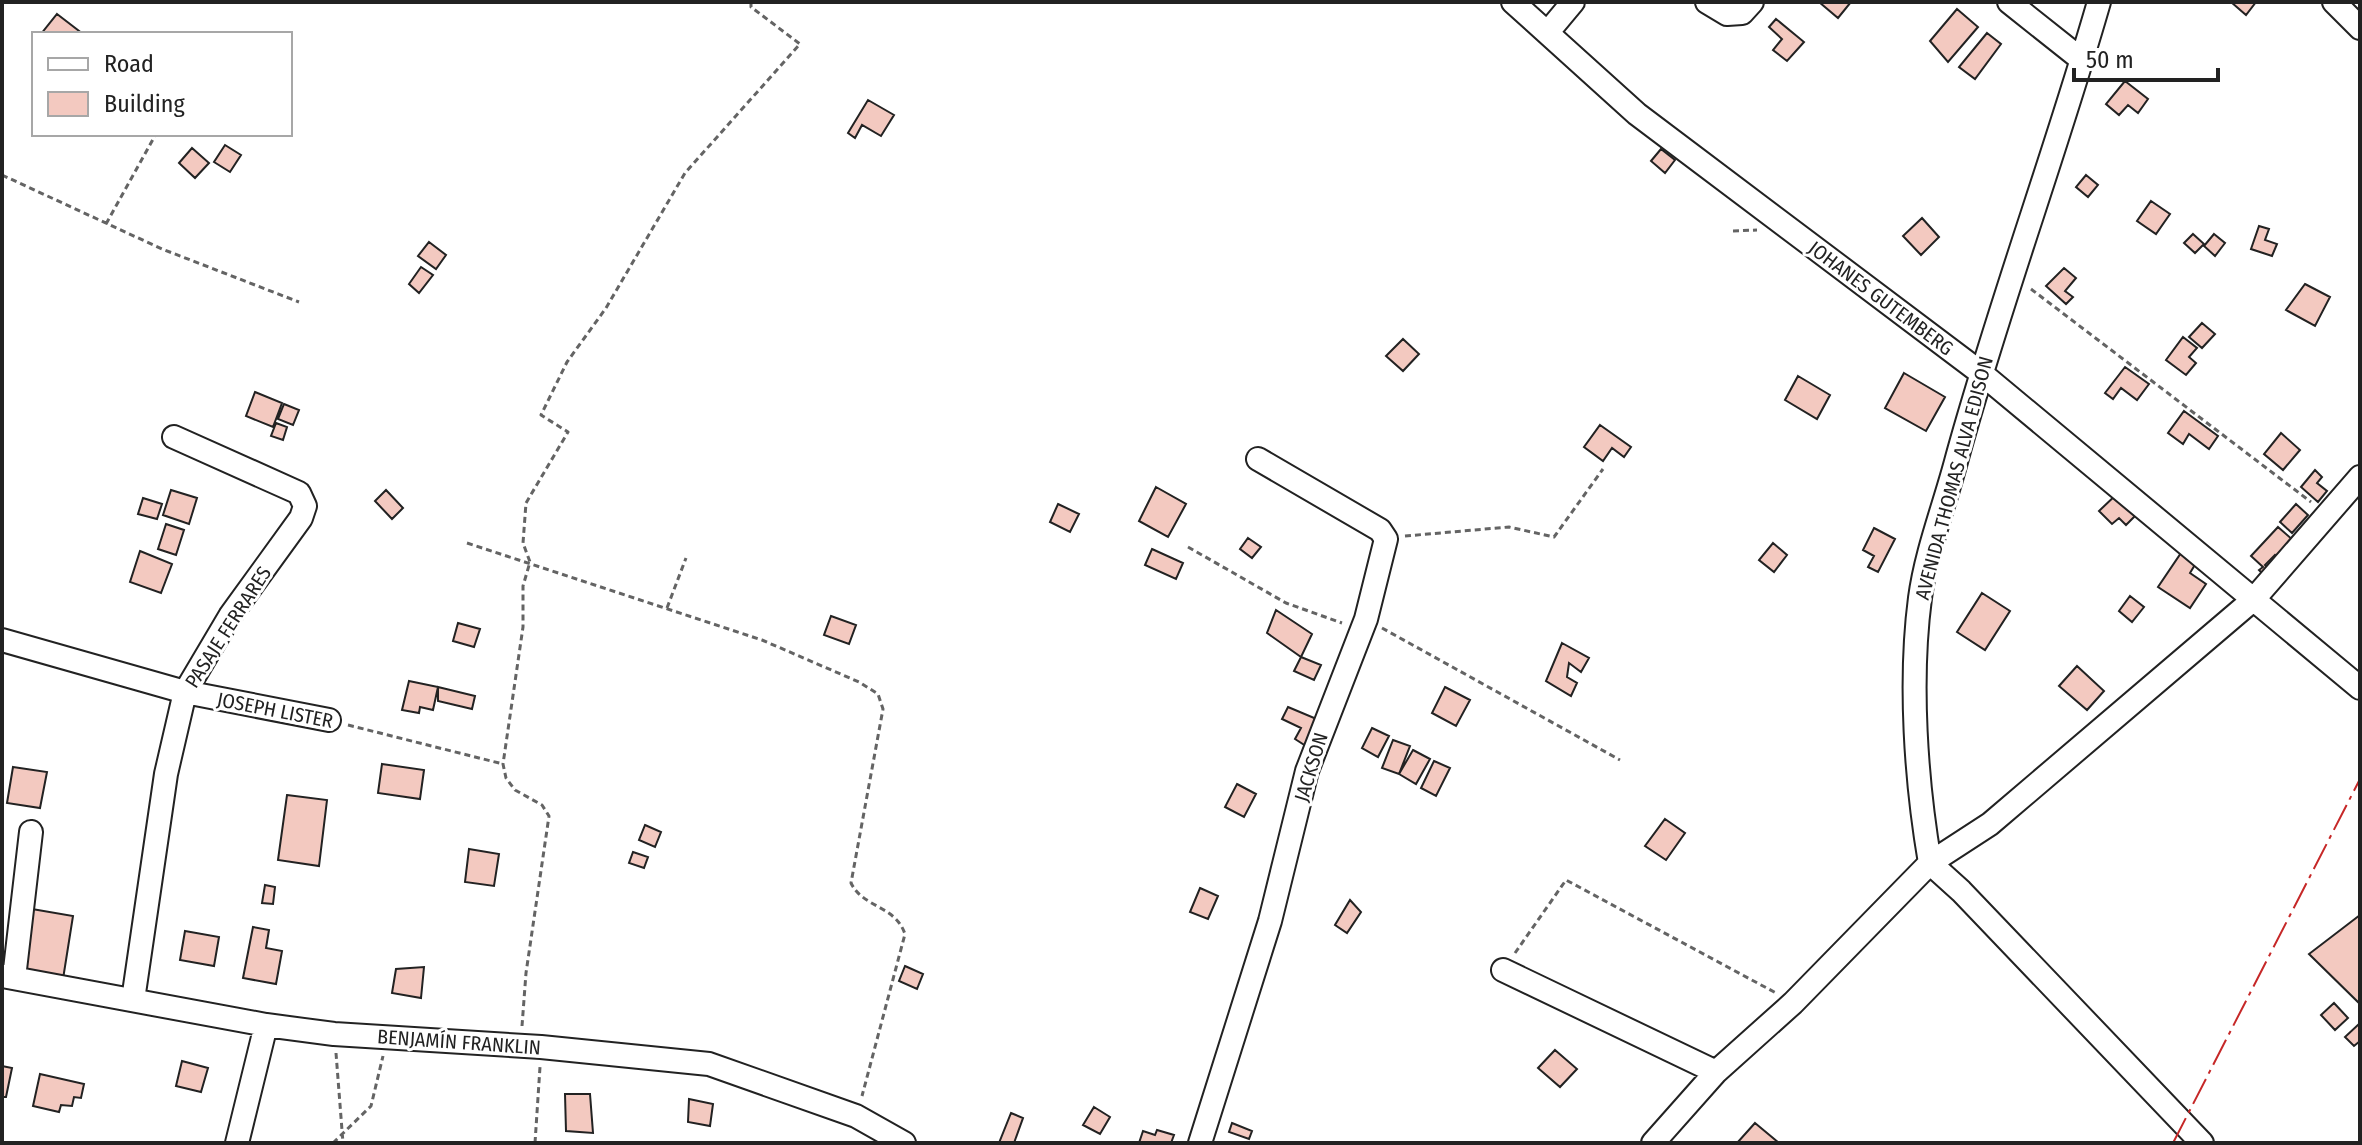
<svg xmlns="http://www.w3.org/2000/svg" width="2362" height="1145" font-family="'Fira Sans Condensed',sans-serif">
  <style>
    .building { fill: #f3c9c0; stroke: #222; stroke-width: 2 }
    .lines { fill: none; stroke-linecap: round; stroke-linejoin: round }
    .minor-casing { stroke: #222; stroke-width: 26 }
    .path { stroke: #646464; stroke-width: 3; stroke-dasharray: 6 4; stroke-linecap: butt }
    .minor { stroke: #fff; stroke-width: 22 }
    .power { stroke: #c62828; stroke-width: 2; stroke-dasharray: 28 6 4 6; stroke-linecap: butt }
    .labels { text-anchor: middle; stroke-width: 6; stroke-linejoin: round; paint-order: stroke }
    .street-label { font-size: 20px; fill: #222; stroke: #fff }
  </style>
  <rect width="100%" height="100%" fill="#fff"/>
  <!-- building -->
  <path class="building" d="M 1819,2 L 1851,2 L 1838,18 Z
    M 2231,2 L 2256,2 L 2246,15 Z
    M 1957,9 L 1978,27 L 1948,62 L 1930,41 Z
    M 57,14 L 83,34 L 41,34 Z
    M 1776,19 L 1804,42 L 1787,61 L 1773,50 L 1782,39 L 1769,27 Z
    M 1987,33 L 2001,44 L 1975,79 L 1959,67 Z
    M 2125,81 L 2148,99 L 2138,113 L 2128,105 L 2119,115 L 2106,104 Z
    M 868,100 L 894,115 L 881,136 L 862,125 L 855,138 L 848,133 Z
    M 225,145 L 241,155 L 230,172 L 214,162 Z
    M 192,148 L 209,163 L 195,178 L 179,163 Z
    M 1661,149 L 1675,160 L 1665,173 L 1651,161 Z
    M 2086,175 L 2098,185 L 2088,197 L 2076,187 Z
    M 2151,201 L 2170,214 L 2156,234 L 2137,221 Z
    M 1922,218 L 1939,237 L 1921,255 L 1903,236 Z
    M 2259,226 L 2269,229 L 2265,240 L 2277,244 L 2272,256 L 2251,249 Z
    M 2193,234 L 2204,244 L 2195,253 L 2184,243 Z
    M 2214,234 L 2225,243 L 2215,256 L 2204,246 Z
    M 429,242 L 446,255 L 436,269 L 418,256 Z
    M 421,267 L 433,275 L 419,293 L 409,284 Z
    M 2064,268 L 2076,278 L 2065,291 L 2073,297 L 2066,304 L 2046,286 Z
    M 2305,284 L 2330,297 L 2315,326 L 2286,310 Z
    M 2202,323 L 2215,334 L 2202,348 L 2189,337 Z
    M 2183,337 L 2197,348 L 2189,357 L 2196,363 L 2186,375 L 2166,360 Z
    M 1403,339 L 1419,354 L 1403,371 L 1386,356 Z
    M 2125,367 L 2149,384 L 2137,400 L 2121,388 L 2113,399 L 2105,393 Z
    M 1904,373 L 1945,397 L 1926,431 L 1885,408 Z
    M 1798,376 L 1830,395 L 1817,419 L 1785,400 Z
    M 255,392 L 282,403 L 273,427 L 246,416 Z
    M 284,404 L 299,410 L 293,425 L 278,419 Z
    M 2184,411 L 2218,436 L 2209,449 L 2189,434 L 2183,444 L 2168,433 Z
    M 276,423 L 287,427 L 283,440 L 271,436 Z
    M 1600,425 L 1631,447 L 1624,457 L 1612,448 L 1603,461 L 1584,447 Z
    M 2281,433 L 2300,450 L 2283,470 L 2264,454 Z
    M 2315,470 L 2322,477 L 2317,483 L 2327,491 L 2318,502 L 2301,487 Z
    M 1156,487 L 1186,504 L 1168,537 L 1139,521 Z
    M 171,490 L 197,498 L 189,524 L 163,515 Z
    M 386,490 L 403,508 L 392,519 L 375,501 Z
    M 2119,492 L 2139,512 L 2126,525 L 2119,518 L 2112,524 L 2099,511 Z
    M 143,498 L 162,504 L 157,519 L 138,514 Z
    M 1058,504 L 1079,514 L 1070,532 L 1050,522 Z
    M 2296,504 L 2308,515 L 2292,533 L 2280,522 Z
    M 166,524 L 184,530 L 176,555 L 158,549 Z
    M 2278,527 L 2294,541 L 2278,558 L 2275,555 L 2265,565 L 2270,570 L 2265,576 L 2259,570 L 2263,567 L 2251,556 Z
    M 1874,528 L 1895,539 L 1878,572 L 1868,567 L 1874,556 L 1863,550 Z
    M 1248,538 L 1261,547 L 1252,558 L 1240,549 Z
    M 1773,543 L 1787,555 L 1774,572 L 1759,560 Z
    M 1152,549 L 1183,563 L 1176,579 L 1145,565 Z
    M 140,551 L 172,564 L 161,593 L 130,582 Z
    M 2181,553 L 2196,563 L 2190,573 L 2206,584 L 2190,608 L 2158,587 Z
    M 1982,593 L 2010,611 L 1985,650 L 1957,632 Z
    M 2130,596 L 2144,607 L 2132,622 L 2119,611 Z
    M 1276,610 L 1312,634 L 1301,657 L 1267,633 Z
    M 831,616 L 856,625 L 849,644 L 824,635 Z
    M 458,623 L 480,629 L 474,647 L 453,641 Z
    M 1562,643 L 1589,658 L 1581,672 L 1569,663 L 1567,677 L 1577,683 L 1571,696 L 1546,681 Z
    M 1301,657 L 1321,665 L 1314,680 L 1294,671 Z
    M 2077,666 L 2104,691 L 2087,710 L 2059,686 Z
    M 409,681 L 438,687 L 433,710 L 420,707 L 419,713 L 402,710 Z
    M 438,687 L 475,696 L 472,709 L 438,701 Z
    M 1445,687 L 1470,700 L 1456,726 L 1432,713 Z
    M 1288,707 L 1319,720 L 1306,746 L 1295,739 L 1301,728 L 1282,719 Z
    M 1372,728 L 1389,736 L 1378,757 L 1362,748 Z
    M 1393,740 L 1410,746 L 1399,774 L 1382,768 Z
    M 1413,750 L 1430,759 L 1416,784 L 1399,774 Z
    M 1434,761 L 1450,768 L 1436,796 L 1421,788 Z
    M 382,764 L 424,770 L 420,799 L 378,793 Z
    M 13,767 L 47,772 L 40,808 L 7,803 Z
    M 1237,784 L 1256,794 L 1244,817 L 1225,807 Z
    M 287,795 L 327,800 L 319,866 L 278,860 Z
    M 1665,819 L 1685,833 L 1666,860 L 1645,846 Z
    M 645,825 L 661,832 L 655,847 L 639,840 Z
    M 469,849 L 499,854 L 494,886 L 465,882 Z
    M 633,852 L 648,857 L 644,868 L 629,863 Z
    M 265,885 L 275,887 L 273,904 L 262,903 Z
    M 1200,888 L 1218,896 L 1208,919 L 1190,912 Z
    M 1350,900 L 1361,912 L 1347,933 L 1335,925 Z
    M 32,909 L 73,916 L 63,979 L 22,972 Z
    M 2360,915 L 2360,1004 L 2309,954 Z
    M 253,927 L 269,930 L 266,948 L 282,951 L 276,984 L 243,978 Z
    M 185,931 L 219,937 L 214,966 L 180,960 Z
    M 905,966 L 923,974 L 917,989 L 899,981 Z
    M 424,967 L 421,998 L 392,993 L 396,969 Z
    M 2334,1003 L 2348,1018 L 2335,1030 L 2321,1015 Z
    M 2360,1023 L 2360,1041 L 2354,1046 L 2345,1037 Z
    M 1555,1050 L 1577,1069 L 1560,1087 L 1538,1068 Z
    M 182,1061 L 208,1068 L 201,1092 L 176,1086 Z
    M 2,1066 L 12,1068 L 6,1097 L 2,1097 Z
    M 40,1074 L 84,1084 L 81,1098 L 74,1097 L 72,1106 L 61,1105 L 59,1112 L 33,1106 Z
    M 565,1094 L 590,1094 L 593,1133 L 566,1131 Z
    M 689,1099 L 713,1104 L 710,1126 L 688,1122 Z
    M 1094,1107 L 1110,1117 L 1100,1134 L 1083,1125 Z
    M 1011,1113 L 1023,1118 L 1014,1143 L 999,1143 Z
    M 1232,1123 L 1252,1131 L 1249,1139 L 1229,1132 Z
    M 1755,1123 L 1779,1143 L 1737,1143 Z
    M 1157,1130 L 1174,1135 L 1171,1143 L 1139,1143 L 1143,1131 L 1155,1135 Z"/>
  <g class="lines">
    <!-- minor casing -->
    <g class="minor-casing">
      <path id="minor" d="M 1513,2 L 1637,114 L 1981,373 L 2360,688
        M 1707,2 L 1727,14 L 1742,13 L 1752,2
        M 2009,2 L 2082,60
        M 2334,2 L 2360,28
        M 1548,32 L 1573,2
        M 2,640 L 185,692 L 329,720
        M 1503,970 L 1716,1072
        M 2,976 L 266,1025 L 334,1034 L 541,1047 L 709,1064 L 856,1116 L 904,1143
        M 14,978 L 31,832
        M 133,1000 L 166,774 L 185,692 L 230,616 L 301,518 L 305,506 L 299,493 L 174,437
        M 237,1143 L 266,1025
        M 1200,1143 L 1270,921 L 1307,771 L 1366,619 L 1386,539 L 1380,530 L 1258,459
        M 1653,1143 L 1716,1072 L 1793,1003 L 1930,863 C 1916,781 1909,682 1920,598 C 1926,552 1945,504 1957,458 C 1999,305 2055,155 2099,2
        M 2202,1143 L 1961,891 L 1930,863 L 1990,824 L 2254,599 L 2360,477"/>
    </g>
    <!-- path -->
    <path class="path" d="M 2,175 L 162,249 L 299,302
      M 106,224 L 156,134
      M 1733,231 L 1757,230
      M 2031,289 L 2311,502
      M 1405,536 L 1509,527 L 1554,537 L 1603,469
      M 467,543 L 762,640 L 859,682 L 878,694 L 883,709 L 851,883 C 863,908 895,905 905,934 L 862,1096
      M 1188,547 L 1286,603 L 1342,623
      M 667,608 L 686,558
      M 1382,628 L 1620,760
      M 348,725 L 503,764
      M 1515,953 L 1566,880 L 1776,993
      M 522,1026 L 526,973 L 549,816 L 542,805 L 515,790 L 506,778 L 503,764 L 523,627 L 523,586 L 530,562 L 523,543 L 526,503 L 568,432 L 541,415 L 567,362 L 606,308 L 685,173 L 800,44 L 751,7 L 751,2
      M 336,1053 L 343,1143
      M 333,1143 L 371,1106 L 383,1056
      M 535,1143 L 540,1067"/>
    <!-- minor -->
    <use href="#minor" class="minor"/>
    <!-- power -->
    <path class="power" d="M 2173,1143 L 2360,779"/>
  </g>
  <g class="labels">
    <!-- street labels -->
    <g class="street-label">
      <text transform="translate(1881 298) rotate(37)" y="7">JOHANES GUTEMBERG</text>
      <text transform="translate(1954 478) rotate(-75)" y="7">AVENIDA THOMAS ALVA EDISON</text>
      <text transform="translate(228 627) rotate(-57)" y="7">PASAJE FERRARES</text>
      <text transform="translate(275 710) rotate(11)" y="7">JOSEPH LISTER</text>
      <text transform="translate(1311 767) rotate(-73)" y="7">JACKSON</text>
      <text transform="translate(459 1042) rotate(4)" y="7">BENJAMÍN FRANKLIN</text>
    </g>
  </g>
  <!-- border -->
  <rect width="2362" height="1145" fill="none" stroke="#222222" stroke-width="8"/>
  <!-- legend -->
  <rect x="32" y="32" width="260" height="104" fill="#ffffff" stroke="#a7a7a7" stroke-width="2"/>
  <rect x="48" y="58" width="40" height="12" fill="#ffffff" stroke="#a7a7a7" stroke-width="2"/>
  <text x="104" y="72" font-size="24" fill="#222222">Road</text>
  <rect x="48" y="92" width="40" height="24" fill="#f3c9c0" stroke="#a7a7a7" stroke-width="2"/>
  <text x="104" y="112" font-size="24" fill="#222222">Building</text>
  <!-- scale -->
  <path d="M2074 68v12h144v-12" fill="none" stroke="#222222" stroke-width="4"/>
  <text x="2086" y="68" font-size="24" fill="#222222" stroke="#ffffff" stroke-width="6" paint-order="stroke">50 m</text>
</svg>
